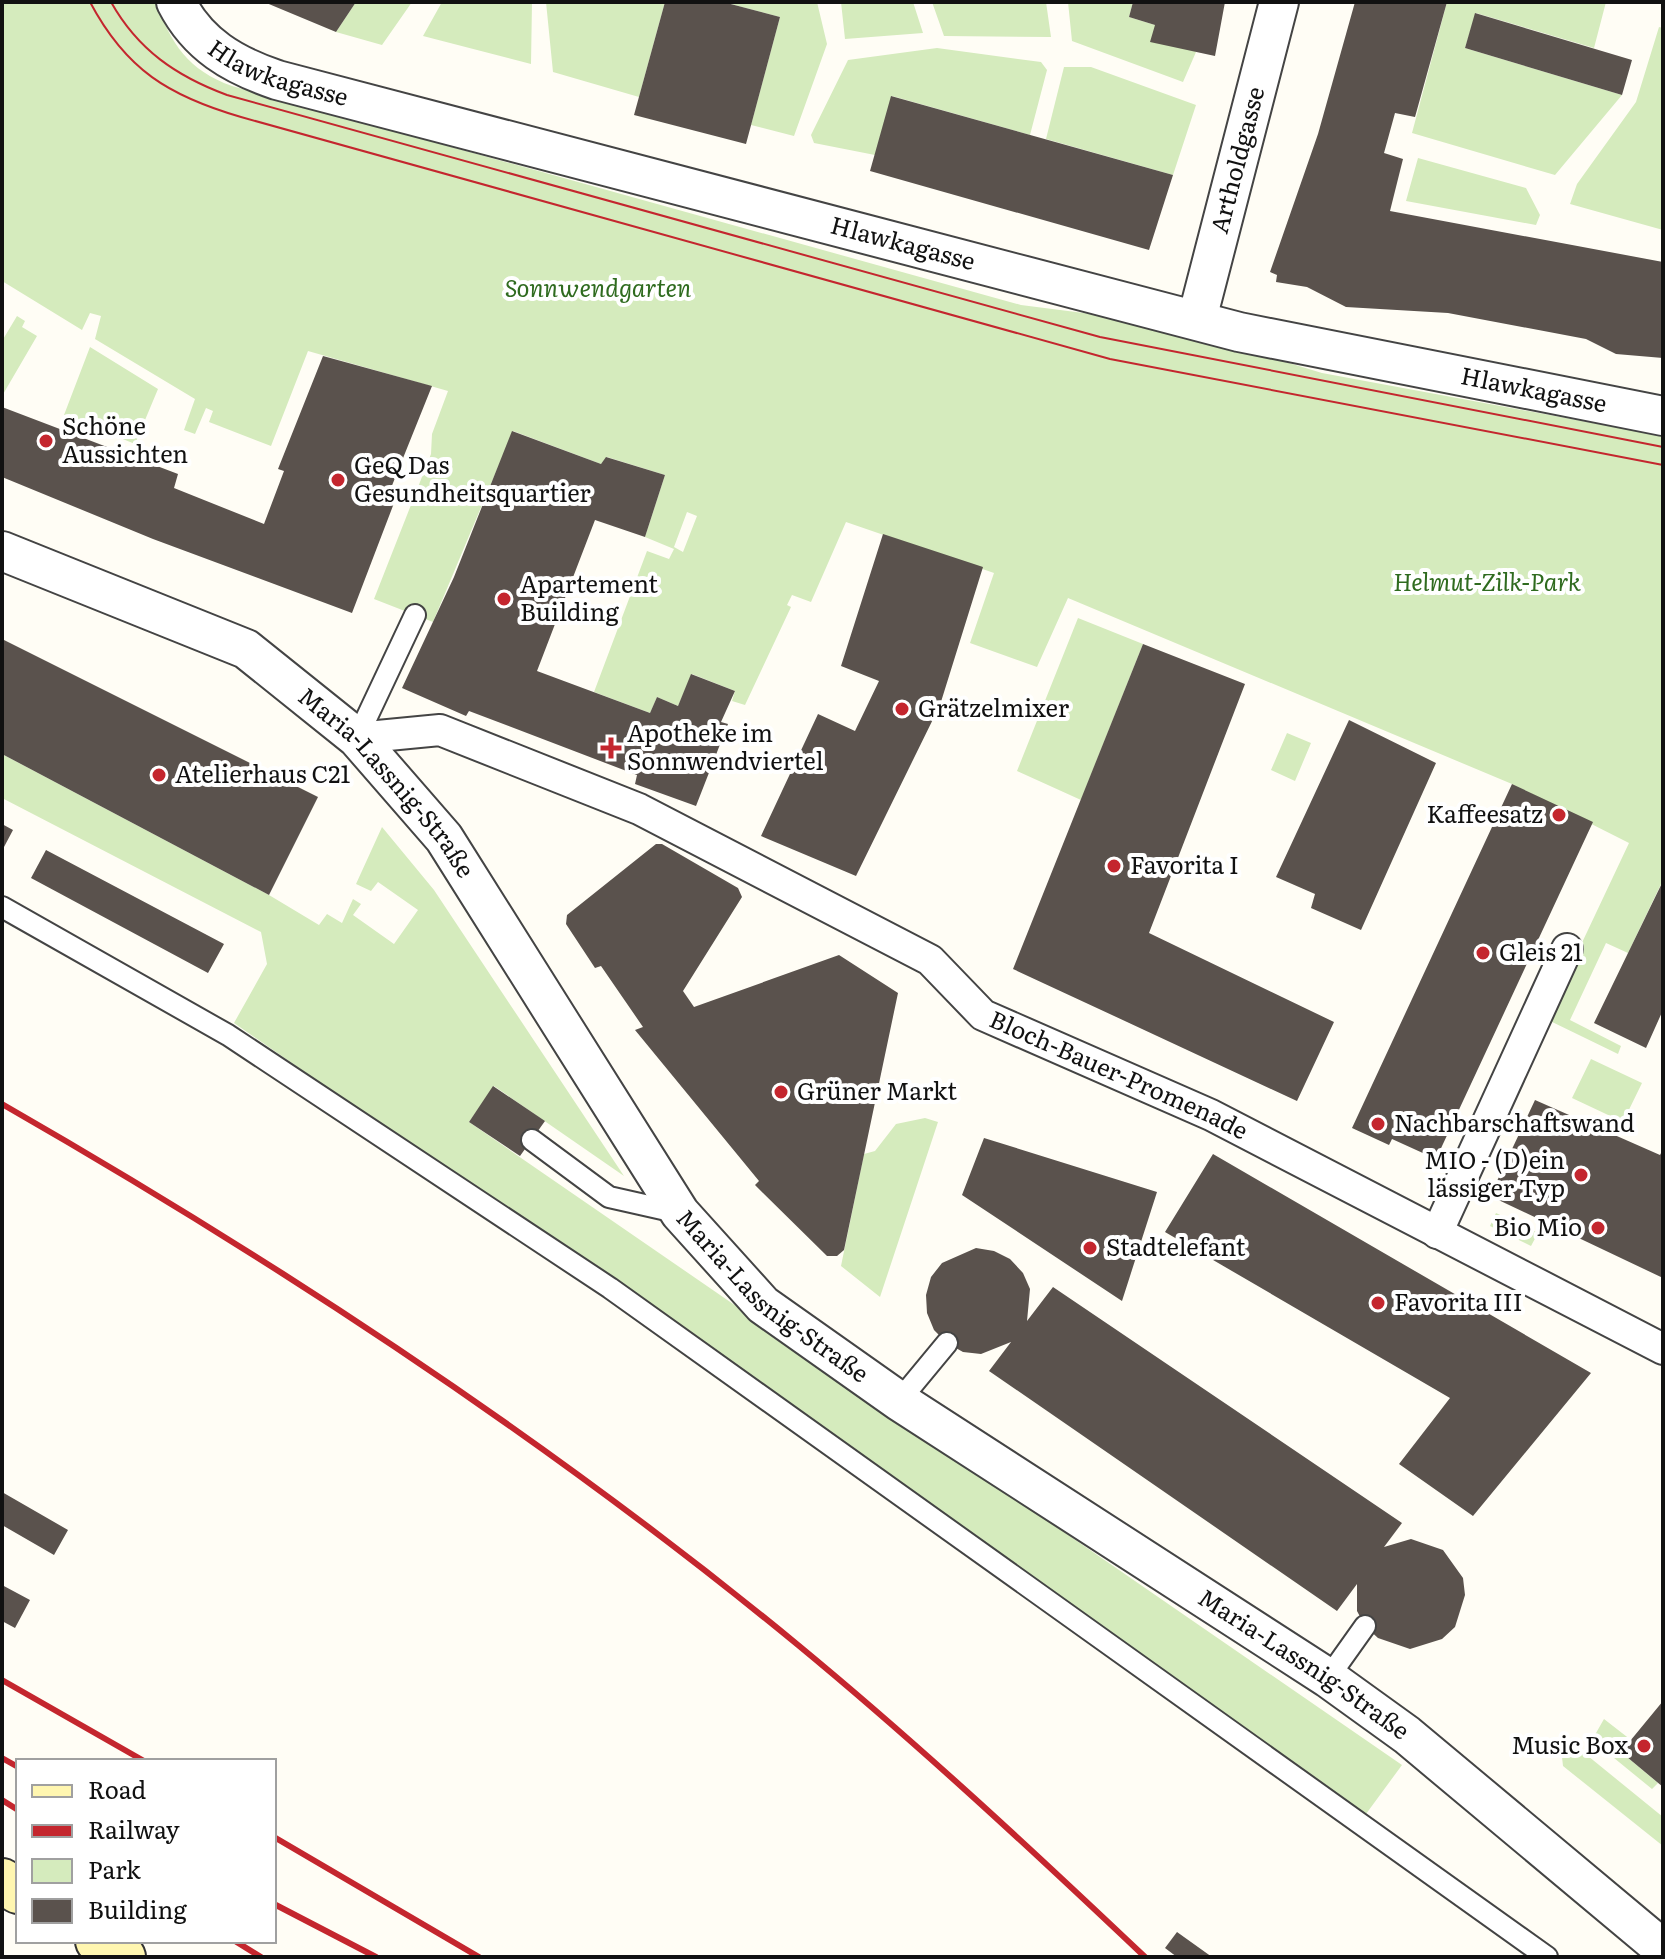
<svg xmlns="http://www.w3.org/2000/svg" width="1665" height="1959" font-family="Literata,serif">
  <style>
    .green { fill: #d5ebbd; fill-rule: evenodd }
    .building { fill: #5a524d }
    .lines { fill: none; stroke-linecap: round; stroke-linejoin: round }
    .service-casing { stroke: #444; stroke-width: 24 }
    .pedestrian-casing { stroke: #444; stroke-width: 34 }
    .minor-casing { stroke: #444; stroke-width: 42 }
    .secondary-casing { stroke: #333; stroke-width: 48 }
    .service { stroke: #fff; stroke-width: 20 }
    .pedestrian { stroke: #fff; stroke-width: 30 }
    .minor { stroke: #fff; stroke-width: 38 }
    .secondary { stroke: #fff6b0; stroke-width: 44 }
    .tram { stroke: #c4262e; stroke-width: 2 }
    .rail { stroke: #c4262e; stroke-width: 6 }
    .poi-dot { fill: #c4262e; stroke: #fff; stroke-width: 3 }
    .labels { text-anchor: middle; stroke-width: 8; stroke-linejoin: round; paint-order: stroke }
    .street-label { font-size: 24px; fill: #111; stroke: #fff }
    .park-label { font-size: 24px; font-style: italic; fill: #2f6b1f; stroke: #fff }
    .poi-label { font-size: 24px; fill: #111; stroke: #fff; text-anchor: start }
  </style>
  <rect width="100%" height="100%" fill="#fffdf5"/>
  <!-- green -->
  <path class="green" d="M 2,2 L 156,2 C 171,44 188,70 232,86 L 1021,305 L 1107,316 L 1203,337 L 1322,373 L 1663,436 L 1663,880 L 1628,953 L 1606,943 L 1570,1020 L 1621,1046 L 1618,1054 L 1546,1019 L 1629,843 L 1512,784 L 1068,598 L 1037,667 L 970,643 L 994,573 L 846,522 L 811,602 L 792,595 L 787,605 L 791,607 L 745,705 L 732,701 L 735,691 L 692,674 L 678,706 L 657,697 L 650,713 L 594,692 L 647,551 L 669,559 L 674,549 L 645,537 L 665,475 L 607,457 L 601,464 L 513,431 L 433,622 L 374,599 L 431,454 L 432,434 L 448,391 L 308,351 L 271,446 L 209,422 L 213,411 L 206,408 L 195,434 L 184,430 L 195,399 L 95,339 L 101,316 L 90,313 L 82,330 L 2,281 ZM 687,512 L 697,516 L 683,552 L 674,547 Z
    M 356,2 L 412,2 L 382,45 L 336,32 Z
    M 442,2 L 532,2 L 531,64 L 423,36 Z
    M 546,2 L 665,2 L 639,97 L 553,72 Z
    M 723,2 L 817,2 L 827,44 L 794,136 L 751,125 L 780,17 Z
    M 841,2 L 913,2 L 923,33 L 845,39 Z
    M 932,2 L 1046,2 L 1051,37 L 944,36 Z
    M 1068,2 L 1133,2 L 1129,17 L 1155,25 L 1196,52 L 1183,82 L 1072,41 Z
    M 1447,2 L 1606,2 L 1594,48 L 1476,13 L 1465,48 L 1622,95 L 1555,175 L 1412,133 Z
    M 1659,27 L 1663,28 L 1663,230 L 1570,204 L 1577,184 L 1636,102 Z
    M 937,48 L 1041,62 L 1047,70 L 1030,135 L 892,96 L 875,155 L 814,143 L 811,135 L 848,60 Z
    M 1064,67 L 1091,67 L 1196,105 L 1173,175 L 1046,139 Z
    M 1418,158 L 1526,188 L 1540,215 L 1536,225 L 1406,201 Z
    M 17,316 L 25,321 L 22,327 L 37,336 L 2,396 L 2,341 Z
    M 90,347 L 158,389 L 135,444 L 64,415 Z
    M 1078,618 L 1143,644 L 1081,800 L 1017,771 Z
    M 1287,733 L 1311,743 L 1295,781 L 1271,770 Z
    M 2,754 L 269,895 L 319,925 L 327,914 L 342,923 L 353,899 L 361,904 L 353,915 L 394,944 L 418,910 L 378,882 L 371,891 L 356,884 L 382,827 L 434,890 L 624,1176 L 494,1086 L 469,1122 L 1402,1765 L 1366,1814 L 1019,1567 L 234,1023 L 267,964 L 261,932 L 2,798 Z
    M 1591,1059 L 1642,1083 L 1623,1122 L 1572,1098 Z
    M 925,1118 L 938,1122 L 880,1297 L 841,1266 L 864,1154 L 875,1151 L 896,1124 Z
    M 1496,1213 L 1538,1233 L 1531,1246 L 1490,1226 Z
    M 1604,1719 L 1631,1740 L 1621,1752 L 1658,1783 L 1652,1789 L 1592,1740 Z
    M 1566,1742 L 1572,1743 L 1663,1817 L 1663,1846 L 1563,1766 L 1561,1748 Z"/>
  <!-- building -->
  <path class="building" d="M 264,2 L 356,2 L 336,32 Z
    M 665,2 L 723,2 L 780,17 L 746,144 L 634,115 Z
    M 1133,2 L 1225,2 L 1215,56 L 1150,42 L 1155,25 L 1129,17 Z
    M 1355,2 L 1447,2 L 1415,117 L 1395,113 L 1384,153 L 1403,159 L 1390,211 L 1663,262 L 1663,358 L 1616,354 L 1586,339 L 1448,313 L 1346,307 L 1307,287 L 1276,282 L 1277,275 L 1270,272 L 1318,134 Z
    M 1475,13 L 1632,60 L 1622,95 L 1465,48 Z
    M 891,96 L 1173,175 L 1149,250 L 870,171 Z
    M 323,356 L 432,386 L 391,488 L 399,490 L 352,613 L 153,539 L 2,477 L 2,407 L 178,474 L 174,488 L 264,524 L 284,471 L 278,469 Z
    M 512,431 L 601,464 L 606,457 L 665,475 L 645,537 L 595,520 L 537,671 L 650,713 L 657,697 L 678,706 L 691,674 L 735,691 L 721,722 L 728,724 L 696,806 L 635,784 L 637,775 L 469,711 L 466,716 L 402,688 L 454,577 Z
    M 883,534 L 983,567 L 940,705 L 856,876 L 761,836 L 818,714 L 855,731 L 879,681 L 841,666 Z
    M 2,639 L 318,797 L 269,895 L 2,754 Z
    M 1143,644 L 1245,684 L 1149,933 L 1334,1022 L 1297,1101 L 1013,969 Z
    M 1349,720 L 1436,763 L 1361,930 L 1311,908 L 1315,894 L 1276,877 Z
    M 1512,784 L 1593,822 L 1436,1159 L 1392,1139 L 1389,1145 L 1352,1128 Z
    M 2,824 L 13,830 L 4,847 L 2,846 Z
    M 656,844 L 662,844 L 738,888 L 742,897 L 683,991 L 694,1007 L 839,955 L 898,993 L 844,1250 L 837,1256 L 827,1256 L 755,1185 L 759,1181 L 635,1030 L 643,1027 L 601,966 L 595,968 L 566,924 L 567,915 Z
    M 46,850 L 224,944 L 208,973 L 31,878 Z
    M 1663,881 L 1663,1010 L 1646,1048 L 1594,1023 Z
    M 493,1086 L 545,1121 L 520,1156 L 469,1122 Z
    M 1535,1100 L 1660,1155 L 1663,1149 L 1663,1278 L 1490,1196 Z
    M 984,1138 L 1157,1192 L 1122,1301 L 962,1195 Z
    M 1213,1154 L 1591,1373 L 1473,1516 L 1399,1464 L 1450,1398 L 1165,1232 Z
    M 976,1248 L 994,1251 L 1010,1259 L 1023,1273 L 1030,1289 L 1027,1321 L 1053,1287 L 1402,1523 L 1384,1547 L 1411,1539 L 1443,1550 L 1463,1578 L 1465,1595 L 1455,1627 L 1442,1639 L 1410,1649 L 1378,1638 L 1365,1626 L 1357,1611 L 1357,1584 L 1337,1611 L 989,1371 L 1011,1342 L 981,1354 L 963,1352 L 947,1343 L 934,1330 L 927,1313 L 926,1295 L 931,1277 L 942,1263 Z
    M 2,1492 L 68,1530 L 54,1555 L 2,1525 Z
    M 2,1585 L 30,1600 L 15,1628 L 2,1621 Z
    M 1663,1701 L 1663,1787 L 1621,1752 Z
    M 1177,1932 L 1212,1957 L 1177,1957 L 1165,1948 Z"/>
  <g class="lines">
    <!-- service casing -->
    <g class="service-casing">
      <path id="service" d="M 357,738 L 415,615
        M 2,907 L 228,1035 L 610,1288 L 1547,1957
        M 532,1140 L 609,1197 L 680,1213
        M 899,1401 L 947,1343
        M 1328,1678 L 1365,1626"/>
    </g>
    <!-- pedestrian casing -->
    <g class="pedestrian-casing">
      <g id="pedestrian">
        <path id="s1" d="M 357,738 L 440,730 L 639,809 L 930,960 L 983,1015 L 1211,1115 L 1663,1349"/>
        <path d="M 1437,1233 L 1567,949"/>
      </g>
    </g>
    <!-- minor casing -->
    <g class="minor-casing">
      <g id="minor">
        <path id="s2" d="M 176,2 C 198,45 233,65 277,80 L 1239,332 L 1663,416"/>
        <path id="s3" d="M 1197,319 L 1279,2"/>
        <path id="s4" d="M 2,551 L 246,649 L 357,738 L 444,838 L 680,1213 L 763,1305 L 899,1401 L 1328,1678 L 1407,1735 L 1663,1949"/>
      </g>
    </g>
    <!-- secondary casing -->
    <g class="secondary-casing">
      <path id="secondary" d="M 2,1881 L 18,1891
        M 98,1941 L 123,1957"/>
    </g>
    <!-- service -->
    <use href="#service" class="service"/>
    <!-- pedestrian -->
    <use href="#pedestrian" class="pedestrian"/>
    <!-- minor -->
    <use href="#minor" class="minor"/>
    <!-- secondary -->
    <use href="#secondary" class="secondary"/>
    <!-- tram -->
    <path class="tram" d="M 90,2 C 126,70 169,96 241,117 L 1110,359 L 1663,465
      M 111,2 C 138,50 176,76 227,95 L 1100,337 L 1663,447"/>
    <!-- rail -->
    <path class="rail" d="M 2,1104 C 281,1264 549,1440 798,1645 C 918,1744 1032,1850 1145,1957
      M 2,1680 L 144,1761
      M 2,1758 L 18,1767
      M 2,1800 L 18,1810
      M 274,1837 L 479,1957
      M 274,1904 L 376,1957
      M 235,1941 L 261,1957"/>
  </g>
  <!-- markers -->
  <g class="poi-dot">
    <circle cx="46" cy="441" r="8"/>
    <circle cx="338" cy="480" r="8"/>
    <circle cx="504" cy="599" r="8"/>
    <circle cx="902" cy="709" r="8"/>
    <path d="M607 736h8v8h8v8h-8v8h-8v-8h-8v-8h8z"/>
    <circle cx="159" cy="775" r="8"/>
    <circle cx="1559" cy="815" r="8"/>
    <circle cx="1114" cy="866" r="8"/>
    <circle cx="1483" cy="953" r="8"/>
    <circle cx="781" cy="1092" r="8"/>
    <circle cx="1378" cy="1124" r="8"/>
    <circle cx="1581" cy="1175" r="8"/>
    <circle cx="1598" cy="1228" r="8"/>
    <circle cx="1090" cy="1248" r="8"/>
    <circle cx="1378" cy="1303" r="8"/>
    <circle cx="1644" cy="1746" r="8"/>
  </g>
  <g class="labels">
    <!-- street labels -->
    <g class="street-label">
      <text dy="8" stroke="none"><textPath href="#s2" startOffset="130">Hlawkagasse</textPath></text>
      <text dy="8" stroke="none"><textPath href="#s3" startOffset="164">Artholdgasse</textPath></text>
      <text dy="8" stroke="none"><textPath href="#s2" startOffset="778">Hlawkagasse</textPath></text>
      <text dy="8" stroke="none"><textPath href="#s2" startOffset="1426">Hlawkagasse</textPath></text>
      <text dy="8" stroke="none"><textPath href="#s4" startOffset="458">Maria-Lassnig-Straße</textPath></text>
      <text dy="8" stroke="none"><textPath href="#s1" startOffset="850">Bloch-Bauer-Promenade</textPath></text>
      <text dy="8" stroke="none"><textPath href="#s4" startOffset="1106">Maria-Lassnig-Straße</textPath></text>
      <text dy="8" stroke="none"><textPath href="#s4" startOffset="1754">Maria-Lassnig-Straße</textPath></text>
    </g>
    <!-- park labels -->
    <g class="park-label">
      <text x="598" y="297">Sonnwendgarten</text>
      <text x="1487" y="591">Helmut-Zilk-Park</text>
    </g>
    <!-- poi labels -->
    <g class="poi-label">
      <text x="62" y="435">Schöne<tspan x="62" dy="28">Aussichten</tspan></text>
      <text x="354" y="474">GeQ Das<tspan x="354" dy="28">Gesundheitsquartier</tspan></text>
      <text x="520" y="593">Apartement<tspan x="520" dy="28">Building</tspan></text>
      <text x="918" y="717">Grätzelmixer</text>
      <text x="627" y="742">Apotheke im<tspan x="627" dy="28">Sonnwendviertel</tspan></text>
      <text x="175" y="783">Atelierhaus C21</text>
      <text x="1543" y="823" text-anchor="end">Kaffeesatz</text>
      <text x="1130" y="874">Favorita I</text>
      <text x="1499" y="961">Gleis 21</text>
      <text x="797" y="1100">Grüner Markt</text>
      <text x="1394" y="1132">Nachbarschaftswand</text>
      <text x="1565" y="1169" text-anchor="end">MIO - (D)ein<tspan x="1565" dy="28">lässiger Typ</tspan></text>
      <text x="1582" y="1236" text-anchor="end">Bio Mio</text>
      <text x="1106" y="1256">Stadtelefant</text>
      <text x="1394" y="1311">Favorita III</text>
      <text x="1628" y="1754" text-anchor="end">Music Box</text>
    </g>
  </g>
  <!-- border -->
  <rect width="1665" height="1959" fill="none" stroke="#111111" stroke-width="8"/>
  <!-- legend -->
  <rect x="16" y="1759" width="260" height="184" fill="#ffffff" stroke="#a0a0a0" stroke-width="2"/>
  <rect x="32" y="1785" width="40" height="12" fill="#fff6b0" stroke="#a0a0a0" stroke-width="2"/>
  <text x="88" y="1799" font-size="24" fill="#111111">Road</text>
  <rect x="32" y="1825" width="40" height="12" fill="#c4262e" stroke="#a0a0a0" stroke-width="2"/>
  <text x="88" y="1839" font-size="24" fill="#111111">Railway</text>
  <rect x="32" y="1859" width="40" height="24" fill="#d5ebbd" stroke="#a0a0a0" stroke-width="2"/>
  <text x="88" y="1879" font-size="24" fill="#111111">Park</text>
  <rect x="32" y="1899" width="40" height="24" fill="#5a524d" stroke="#a0a0a0" stroke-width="2"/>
  <text x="88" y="1919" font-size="24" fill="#111111">Building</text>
</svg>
